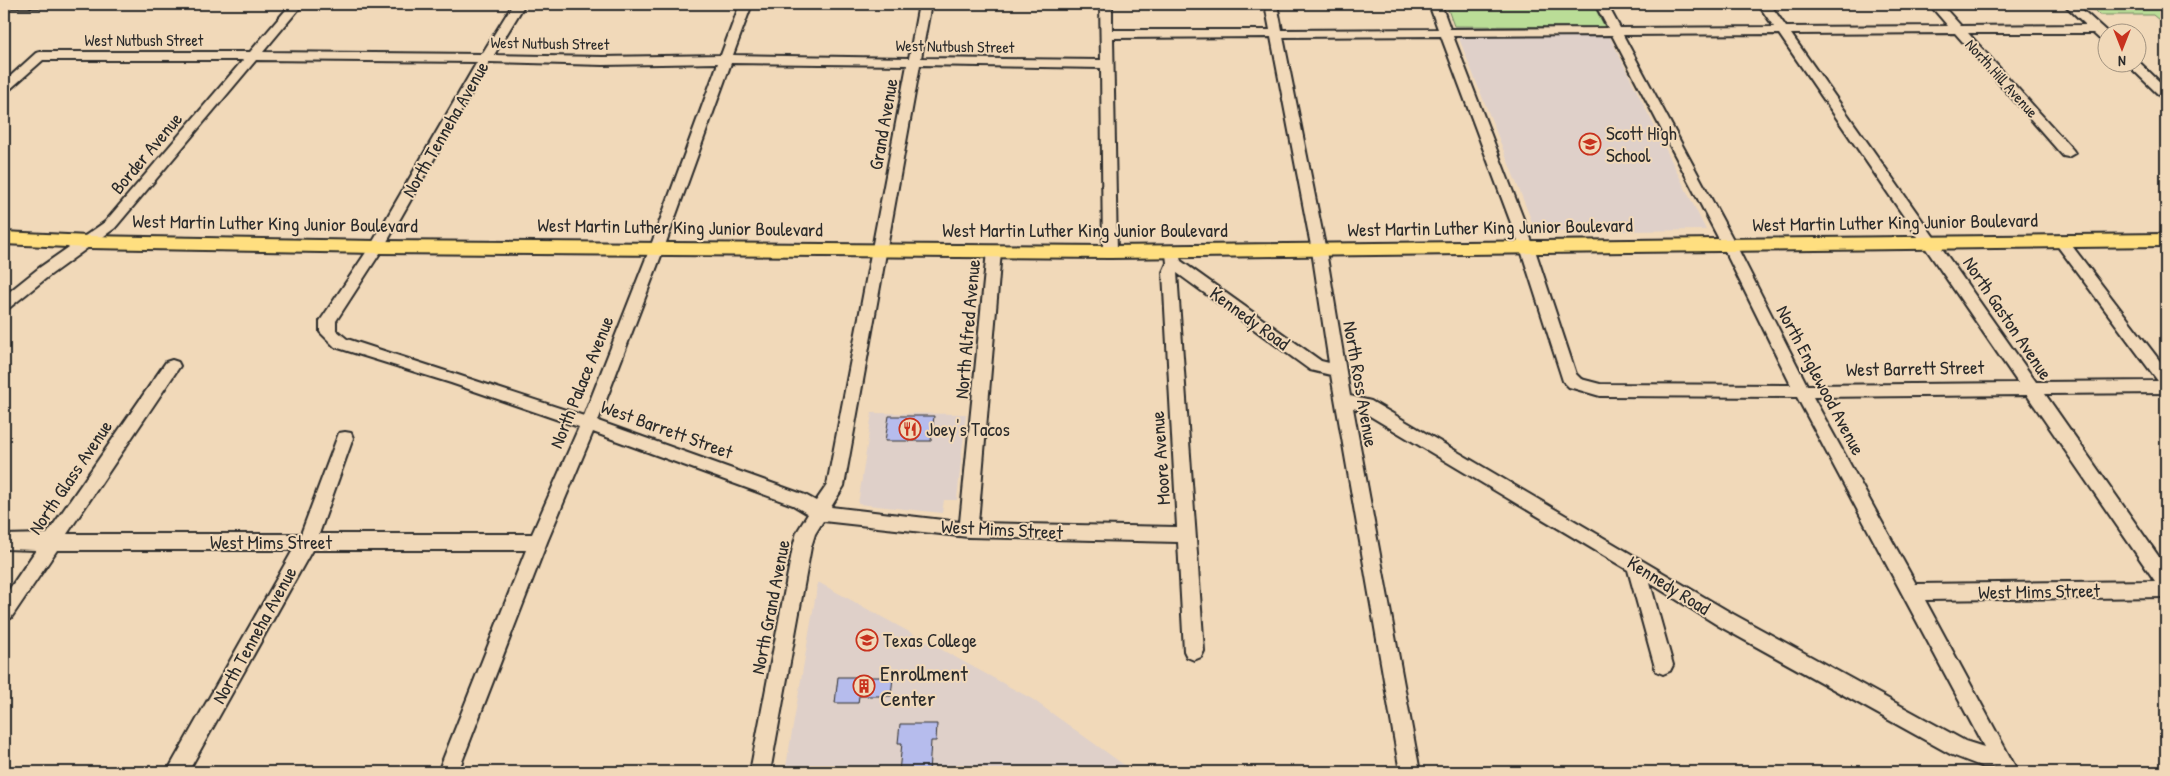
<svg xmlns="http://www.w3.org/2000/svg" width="2170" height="776" font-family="'Patrick Hand',sans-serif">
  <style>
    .built { fill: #dfd0c9 }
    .green { fill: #badd97; stroke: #728461 }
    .building { fill: #b6bced; stroke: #2b2b2b }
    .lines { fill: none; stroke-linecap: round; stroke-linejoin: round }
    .minor-casing { stroke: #2b2b2b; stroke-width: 4 }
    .major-casing { stroke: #2b2b2b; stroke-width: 4 }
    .minor { fill: #f1d9b9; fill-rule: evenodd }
    .major { fill: #ffdf80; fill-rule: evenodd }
    .labels { text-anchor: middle; stroke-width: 4; stroke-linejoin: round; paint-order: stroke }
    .far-street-label { font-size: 16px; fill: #2b2b2b; stroke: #f1d9b9 }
    .street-label { font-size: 19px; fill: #2b2b2b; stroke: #f1d9b9 }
    .poi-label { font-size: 19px; fill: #2b2b2b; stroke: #f1d9b9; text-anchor: start }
    .near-poi-label { font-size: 22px; fill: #2b2b2b; stroke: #f1d9b9; text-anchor: start }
  </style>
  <rect width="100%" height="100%" fill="#f1d9b9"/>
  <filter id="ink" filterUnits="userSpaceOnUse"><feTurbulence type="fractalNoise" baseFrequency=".02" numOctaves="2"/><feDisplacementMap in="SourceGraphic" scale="10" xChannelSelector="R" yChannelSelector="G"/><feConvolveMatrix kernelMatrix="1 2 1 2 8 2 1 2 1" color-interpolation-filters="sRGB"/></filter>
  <g filter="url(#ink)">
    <!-- built -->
    <path class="built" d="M 1454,26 L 1605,27 L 1706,230 L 1536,232 Z
      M 872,413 L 966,414 L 957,500 L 944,500 L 942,513 L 858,504 Z
      M 818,582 L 1032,699 L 1134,772 L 785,772 Z"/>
    <!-- green -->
    <path class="green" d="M 1446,4 L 1593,4 L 1605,27 L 1454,26 Z
      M 2088,4 L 2166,4 L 2166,26 L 2153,15 L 2099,15 Z"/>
    <!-- building -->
    <path class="building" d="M 889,416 L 934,416 L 931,441 L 885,441 Z
      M 838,677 L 893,677 L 891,696 L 859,696 L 858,703 L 835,703 Z
      M 900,724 L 937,724 L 936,741 L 931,741 L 929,772 L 899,772 L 902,743 L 898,743 Z"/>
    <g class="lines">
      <!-- minor casing -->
      <g class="minor-casing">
        <path id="minor" d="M 4,4 L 57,4 L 51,7 L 4,7 Z
          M 291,4 L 303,4 L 263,52 L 482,54 L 513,4 L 525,4 L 494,55 L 603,57 L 721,55 L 740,4 L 752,4 L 733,55 L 909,58 L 919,4 L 931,4 L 921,58 L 1101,60 L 1100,4 L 1112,4 L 1112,30 L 1270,30 L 1265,4 L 1277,4 L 1282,30 L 1438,29 L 1429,4 L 1441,4 L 1450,29 L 1608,28 L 1595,4 L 1607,4 L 1620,28 L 1774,27 L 1758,4 L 1770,4 L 1786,27 L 1948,26 L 1929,4 L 1941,4 L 1961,26 L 2086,25 L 2064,4 L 2076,4 L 2108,33 L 2108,43 L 2104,43 L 2093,33 L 1968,33 L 2073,150 L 2075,153 L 2068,157 L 2063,156 L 1955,33 L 1791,34 L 2036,382 L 2158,381 L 2056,244 L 2054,241 L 2056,238 L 2066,238 L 2166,369 L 2166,393 L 2045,394 L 2166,567 L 2166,597 L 1925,600 L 2018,772 L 1997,772 L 1994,767 L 1983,767 L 1952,755 L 1719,626 L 1650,583 L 1673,665 L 1670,671 L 1663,674 L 1656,671 L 1628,570 L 1360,410 L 1353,408 L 1420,772 L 1400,772 L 1331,375 L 1310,370 L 1177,273 L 1204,651 L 1201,657 L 1194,660 L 1187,657 L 1184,651 L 1178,542 L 968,537 L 823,521 L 815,534 L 811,547 L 770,772 L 750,772 L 793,547 L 797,532 L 808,514 L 793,505 L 593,432 L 547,542 L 458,772 L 438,772 L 526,550 L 312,550 L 188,772 L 167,772 L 293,550 L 57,550 L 11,618 L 4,620 L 4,597 L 36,550 L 4,549 L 4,535 L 47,534 L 166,362 L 172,360 L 178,362 L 180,366 L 67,534 L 301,534 L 337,438 L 339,433 L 345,432 L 351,433 L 353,438 L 319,534 L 532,534 L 579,427 L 451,383 L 335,347 L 320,332 L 320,321 L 371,245 L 477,62 L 256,60 L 115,228 L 49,276 L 9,308 L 4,309 L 4,296 L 39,268 L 105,222 L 243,60 L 43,60 L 8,91 L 4,92 L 4,82 L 36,53 L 40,52 L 250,52 ZM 1779,34 L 2018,383 L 1807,385 L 1736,245 L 1623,35 ZM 1612,35 L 1722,245 L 1791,385 L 1600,384 L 1581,379 L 1576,374 L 1534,247 L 1453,36 ZM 1441,36 L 1520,247 L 1563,381 L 1569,387 L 1600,396 L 1797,397 L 1984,747 L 1965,741 L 1733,614 L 1371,401 L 1350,396 L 1326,251 L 1283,37 ZM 1271,37 L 1312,251 L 1329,363 L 1321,361 L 1181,261 L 1178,251 L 1168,251 L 1166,254 L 1167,263 L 1163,272 L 1177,527 L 978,523 L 1001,251 L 999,248 L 989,248 L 987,251 L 960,522 L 831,507 L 844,486 L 920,65 L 1101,68 L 1103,252 L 1105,255 L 1115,255 L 1117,252 L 1113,38 ZM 489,62 L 603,65 L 718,63 L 650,248 L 584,416 L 347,339 L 336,330 L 336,321 L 384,247 ZM 731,63 L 907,65 L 827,485 L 816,501 L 805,495 L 598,421 L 664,248 ZM 2027,395 L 2155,581 L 1916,584 L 1813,397 Z
          M 2138,61 L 2166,88 L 2166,99 L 2162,98 L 2125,62 Z"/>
      </g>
      <!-- major casing -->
      <g class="major-casing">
        <path id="major" d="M 4,232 L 88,236 L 377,241 L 1110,246 L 2166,234 L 2166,246 L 1110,258 L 377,253 L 88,248 L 4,244 Z"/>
      </g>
      <!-- minor -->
      <use href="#minor" class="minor"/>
      <!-- major -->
      <use href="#major" class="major"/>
    </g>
  </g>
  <!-- icons -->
  <defs>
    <g id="school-ring" transform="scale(1.125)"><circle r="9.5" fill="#f1d9b9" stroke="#c8321e" stroke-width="1.5"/><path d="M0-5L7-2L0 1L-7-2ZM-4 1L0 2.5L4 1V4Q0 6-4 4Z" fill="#c8321e"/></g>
    <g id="restaurant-ring" transform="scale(1.125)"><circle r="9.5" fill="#f1d9b9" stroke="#c8321e" stroke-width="1.5"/><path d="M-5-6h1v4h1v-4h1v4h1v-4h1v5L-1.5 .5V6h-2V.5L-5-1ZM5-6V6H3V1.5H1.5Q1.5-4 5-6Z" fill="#c8321e"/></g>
    <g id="university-ring" transform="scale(1.125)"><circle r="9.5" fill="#f1d9b9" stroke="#c8321e" stroke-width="1.5"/><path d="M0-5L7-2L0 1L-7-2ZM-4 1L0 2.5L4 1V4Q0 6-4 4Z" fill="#c8321e"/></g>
    <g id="building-ring" transform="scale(1.125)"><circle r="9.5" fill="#f1d9b9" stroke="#c8321e" stroke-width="1.5"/><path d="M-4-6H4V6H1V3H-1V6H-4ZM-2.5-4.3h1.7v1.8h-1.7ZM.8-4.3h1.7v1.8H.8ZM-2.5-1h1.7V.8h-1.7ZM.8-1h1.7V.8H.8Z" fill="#c8321e"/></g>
  </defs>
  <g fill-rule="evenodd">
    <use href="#school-ring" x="1590" y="144"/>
    <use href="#restaurant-ring" x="910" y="429"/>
    <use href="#university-ring" x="867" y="640"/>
    <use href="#building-ring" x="864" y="686"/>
  </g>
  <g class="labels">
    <!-- far-street labels -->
    <g class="far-street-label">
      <text x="144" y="46">West Nutbush Street</text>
      <text transform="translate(550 43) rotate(1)" y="6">West Nutbush Street</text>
      <text transform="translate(955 46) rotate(1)" y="6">West Nutbush Street</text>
      <text transform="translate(2002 78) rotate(48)" y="6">North Hill Avenue</text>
    </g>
    <!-- street labels -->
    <g class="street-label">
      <text transform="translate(883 124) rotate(-80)" y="7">Grand Avenue</text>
      <text transform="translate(445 129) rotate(-60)" y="7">North Tenneha Avenue</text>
      <text transform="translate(146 153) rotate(-50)" y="7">Border Avenue</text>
      <text transform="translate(1895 222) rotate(-1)" y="7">West Martin Luther King Junior Boulevard</text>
      <text transform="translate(275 223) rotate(1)" y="7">West Martin Luther King Junior Boulevard</text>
      <text transform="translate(680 227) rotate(1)" y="7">West Martin Luther King Junior Boulevard</text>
      <text transform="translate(1490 227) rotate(-1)" y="7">West Martin Luther King Junior Boulevard</text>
      <text x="1085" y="237">West Martin Luther King Junior Boulevard</text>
      <text transform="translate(1250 318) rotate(36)" y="7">Kennedy Road</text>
      <text transform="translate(2008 318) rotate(56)" y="7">North Gaston Avenue</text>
      <text transform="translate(967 329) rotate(-85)" y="7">North Alfred Avenue</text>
      <text transform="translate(1915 368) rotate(-1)" y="7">West Barrett Street</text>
      <text transform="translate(1821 380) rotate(62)" y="7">North Englewood Avenue</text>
      <text transform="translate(581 382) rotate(-68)" y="7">North Palace Avenue</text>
      <text transform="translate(1361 384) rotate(80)" y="7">North Ross Avenue</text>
      <text transform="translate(667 429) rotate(20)" y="7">West Barrett Street</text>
      <text transform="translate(1160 458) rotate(-94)" y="7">Moore Avenue</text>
      <text transform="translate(70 477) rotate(-56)" y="7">North Glass Avenue</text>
      <text transform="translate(1002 529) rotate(3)" y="7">West Mims Street</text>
      <text x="271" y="549">West Mims Street</text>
      <text transform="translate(1669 585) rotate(32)" y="7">Kennedy Road</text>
      <text transform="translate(2039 591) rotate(-1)" y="7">West Mims Street</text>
      <text transform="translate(770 607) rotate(-79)" y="7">North Grand Avenue</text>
      <text transform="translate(254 635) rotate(-61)" y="7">North Tenneha Avenue</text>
    </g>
    <!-- poi labels -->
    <g class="poi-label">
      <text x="1606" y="140">Scott High<tspan x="1606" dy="22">School</tspan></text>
      <text x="926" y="436">Joey's Tacos</text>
      <text x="883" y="647">Texas College</text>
    </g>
    <!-- near-poi labels -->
    <g class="near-poi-label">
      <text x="880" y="681">Enrollment<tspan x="880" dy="25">Center</tspan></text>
    </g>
  </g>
  <!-- margin -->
  <rect width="2170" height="776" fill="none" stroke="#f1d9b9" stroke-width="20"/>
  <rect x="10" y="10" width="2150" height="756" fill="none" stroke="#2b2b2b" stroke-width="2" filter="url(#ink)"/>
  <!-- north arrow -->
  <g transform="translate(2122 48) rotate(180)"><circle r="24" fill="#f1d9b9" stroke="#a29380"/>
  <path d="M0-4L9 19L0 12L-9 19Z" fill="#c8321e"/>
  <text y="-8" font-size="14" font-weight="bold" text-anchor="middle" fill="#2b2b2b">N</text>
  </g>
</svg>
